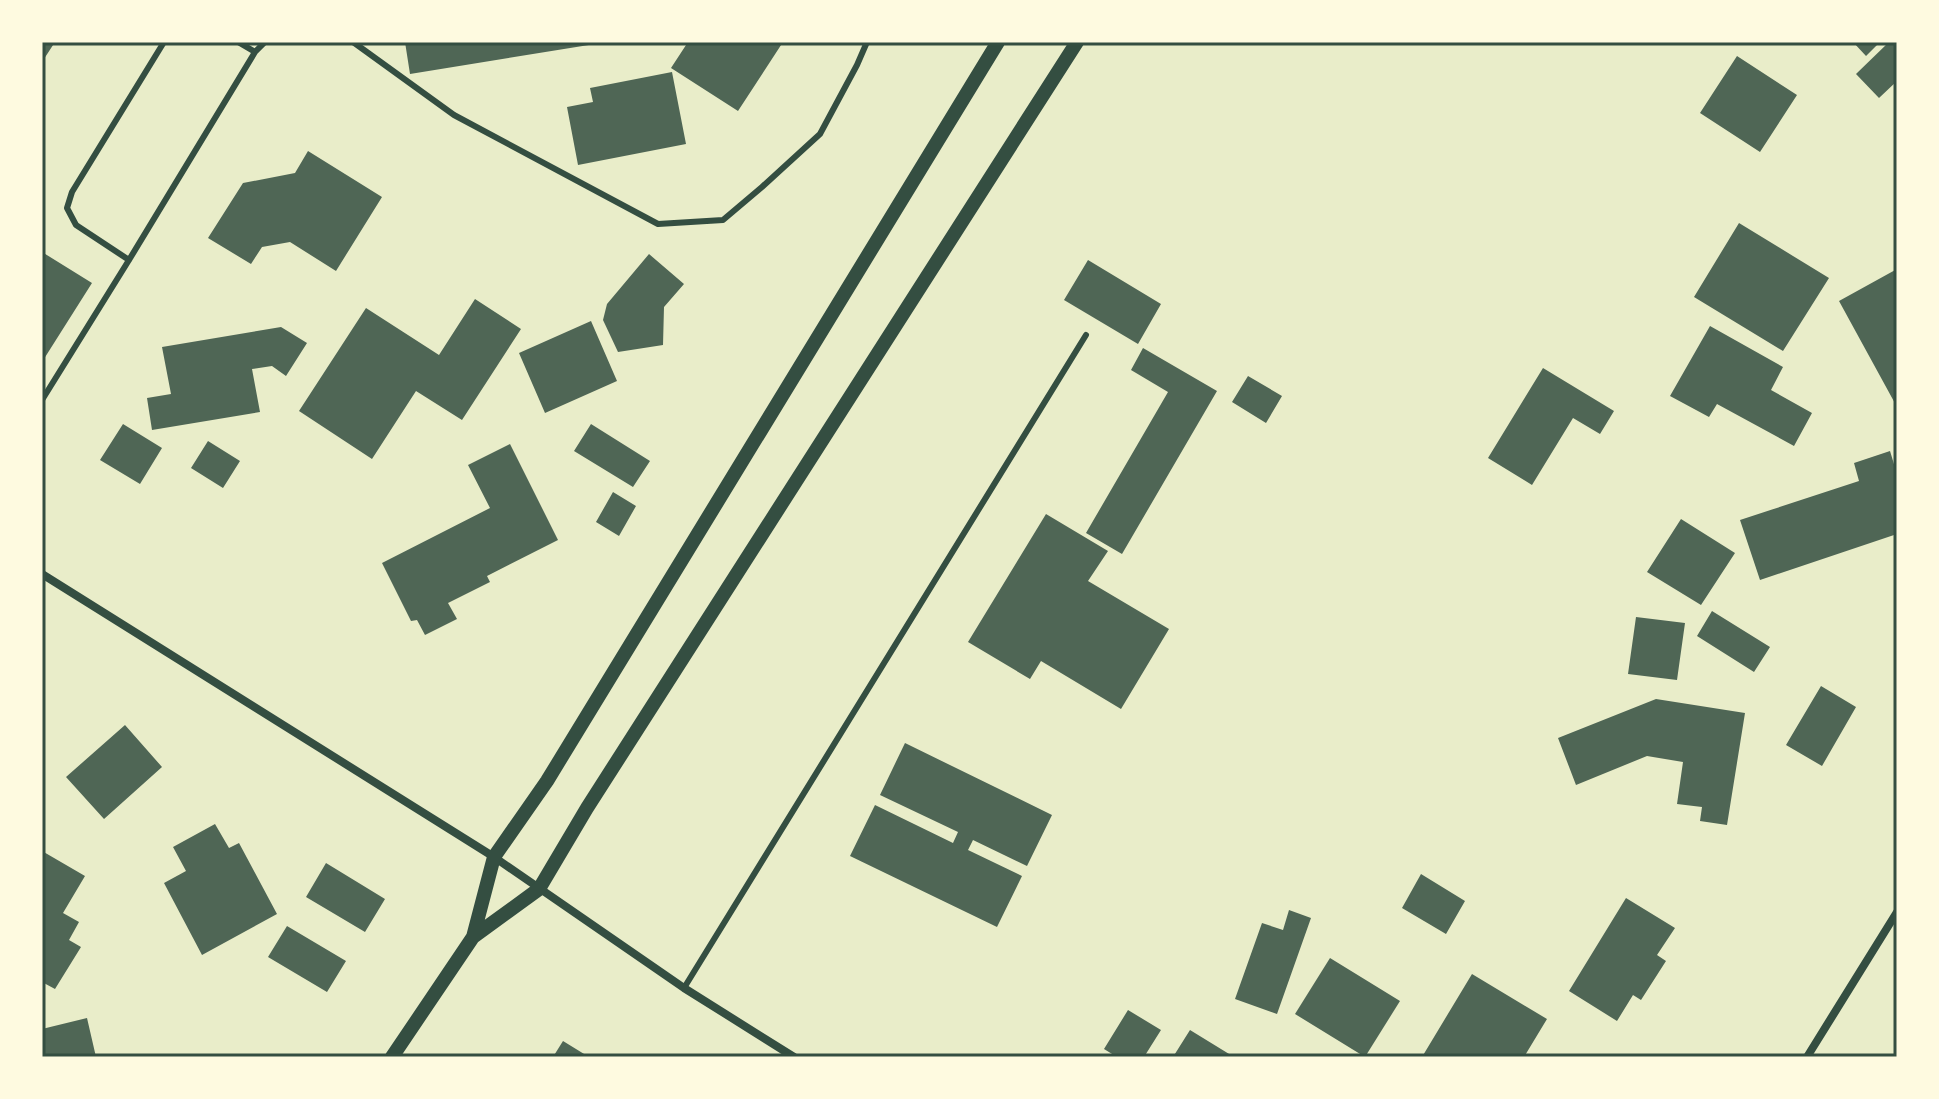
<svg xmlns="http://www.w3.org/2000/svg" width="1939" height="1099" font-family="Georgia,serif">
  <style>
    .building { fill: #4f6655 }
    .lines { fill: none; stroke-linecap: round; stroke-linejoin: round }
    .service { stroke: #344e41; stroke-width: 6 }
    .minor { stroke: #344e41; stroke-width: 8 }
    .tertiary { stroke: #344e41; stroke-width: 14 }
    .neatline { fill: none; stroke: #344e41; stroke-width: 3 }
  </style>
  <rect width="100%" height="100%" fill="#e9edc9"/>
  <!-- building -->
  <path class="building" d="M 42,42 L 55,42 L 42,62 Z
    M 405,42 L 595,42 L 595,44 L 410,74 Z
    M 688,42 L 783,42 L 738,111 L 671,68 Z
    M 1853,42 L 1880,42 L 1866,56 Z
    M 1889,42 L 1897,42 L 1897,81 L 1879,98 L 1856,74 Z
    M 1737,56 L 1797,95 L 1760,152 L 1700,113 Z
    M 672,72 L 686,144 L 578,165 L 567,107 L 593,102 L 590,88 Z
    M 308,151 L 382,197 L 336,271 L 290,242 L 262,247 L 251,264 L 208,238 L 243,183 L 295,173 Z
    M 1739,223 L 1829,278 L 1783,351 L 1694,297 Z
    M 42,252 L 92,283 L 42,362 Z
    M 649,254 L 684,284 L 664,307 L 663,345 L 618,352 L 603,320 L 607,304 Z
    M 1088,260 L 1161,304 L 1138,344 L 1064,300 Z
    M 1897,269 L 1897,407 L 1839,301 Z
    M 475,299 L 521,329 L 462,420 L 416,391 L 372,459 L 299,411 L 366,308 L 439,355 Z
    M 591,321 L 617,381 L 545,413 L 519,353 Z
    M 1710,326 L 1783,367 L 1771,390 L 1812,413 L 1794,446 L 1717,404 L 1709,417 L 1670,396 Z
    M 281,327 L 307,343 L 286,376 L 272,366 L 252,369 L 260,412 L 152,430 L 147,398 L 171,394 L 162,347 Z
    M 1143,348 L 1217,391 L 1122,554 L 1086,533 L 1168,392 L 1131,370 Z
    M 1543,368 L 1614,411 L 1600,434 L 1573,418 L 1532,485 L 1488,458 Z
    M 1248,376 L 1282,396 L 1266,423 L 1232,402 Z
    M 123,424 L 162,448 L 140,484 L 100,460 Z
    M 591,424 L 650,461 L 633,487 L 574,451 Z
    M 208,441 L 240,461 L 223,488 L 191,468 Z
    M 510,444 L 558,540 L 487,576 L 490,582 L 448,603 L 457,619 L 425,635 L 417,620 L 411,621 L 382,563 L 490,508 L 468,465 Z
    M 1890,451 L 1897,474 L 1897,534 L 1760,580 L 1740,520 L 1859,481 L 1854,463 Z
    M 613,492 L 636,506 L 619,536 L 596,522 Z
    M 1046,514 L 1108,551 L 1088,581 L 1169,629 L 1121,709 L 1041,661 L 1030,679 L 968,642 Z
    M 1681,519 L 1735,553 L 1701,605 L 1647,572 Z
    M 1712,611 L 1770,647 L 1754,672 L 1697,636 Z
    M 1636,617 L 1685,623 L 1677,680 L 1628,674 Z
    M 1821,686 L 1856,707 L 1822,766 L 1786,745 Z
    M 1656,699 L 1745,713 L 1727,825 L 1700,821 L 1702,807 L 1677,804 L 1683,762 L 1647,756 L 1576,785 L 1558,738 Z
    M 125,725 L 162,767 L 104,819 L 66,777 Z
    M 905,743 L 1052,815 L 1027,866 L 973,840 L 968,850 L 1022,876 L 997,927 L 850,856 L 875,805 L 953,843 L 958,832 L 880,795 Z
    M 215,824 L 229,848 L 239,843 L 277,914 L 202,955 L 164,883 L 186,871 L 173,847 Z
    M 42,851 L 85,876 L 63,913 L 79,922 L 69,940 L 81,947 L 55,989 L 42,982 Z
    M 326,863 L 385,899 L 365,932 L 306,897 Z
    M 1421,874 L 1465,901 L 1446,934 L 1402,908 Z
    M 1626,898 L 1675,928 L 1657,955 L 1666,961 L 1641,1000 L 1633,995 L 1617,1021 L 1569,991 Z
    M 1289,910 L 1311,918 L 1277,1014 L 1235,999 L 1262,923 L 1283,930 Z
    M 287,926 L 346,961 L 327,992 L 268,957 Z
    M 1330,958 L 1400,1001 L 1365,1057 L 1295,1014 Z
    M 1472,974 L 1547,1019 L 1524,1057 L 1422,1057 Z
    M 1128,1010 L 1161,1030 L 1144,1057 L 1117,1057 L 1104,1049 Z
    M 87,1018 L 96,1057 L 42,1057 L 42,1029 Z
    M 1190,1030 L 1234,1057 L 1173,1057 Z
    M 563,1041 L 589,1057 L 553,1057 Z"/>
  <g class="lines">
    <!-- service -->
    <path class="service" d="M 238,42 L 255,52
      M 353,42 L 454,115 L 658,224 L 723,220 L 762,187 L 820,134 L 857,65 L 867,42
      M 129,260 L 76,225 L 67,208 L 72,192 L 164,42
      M 42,400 L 129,260 L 255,52 L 265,42
      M 684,988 L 1086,335"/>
    <!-- minor -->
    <path class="minor" d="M 42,574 L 494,857 L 684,988 L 794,1057
      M 1807,1057 L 1897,912"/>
    <!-- tertiary -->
    <path class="tertiary" d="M 473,937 L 539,889 L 587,808 L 1077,42
      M 392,1057 L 473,937 L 494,857 L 547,781 L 998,42"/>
  </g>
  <!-- border -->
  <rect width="1939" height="1099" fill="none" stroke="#fefae0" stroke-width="88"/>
  <rect x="44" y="44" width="1851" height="1011" class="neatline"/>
</svg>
